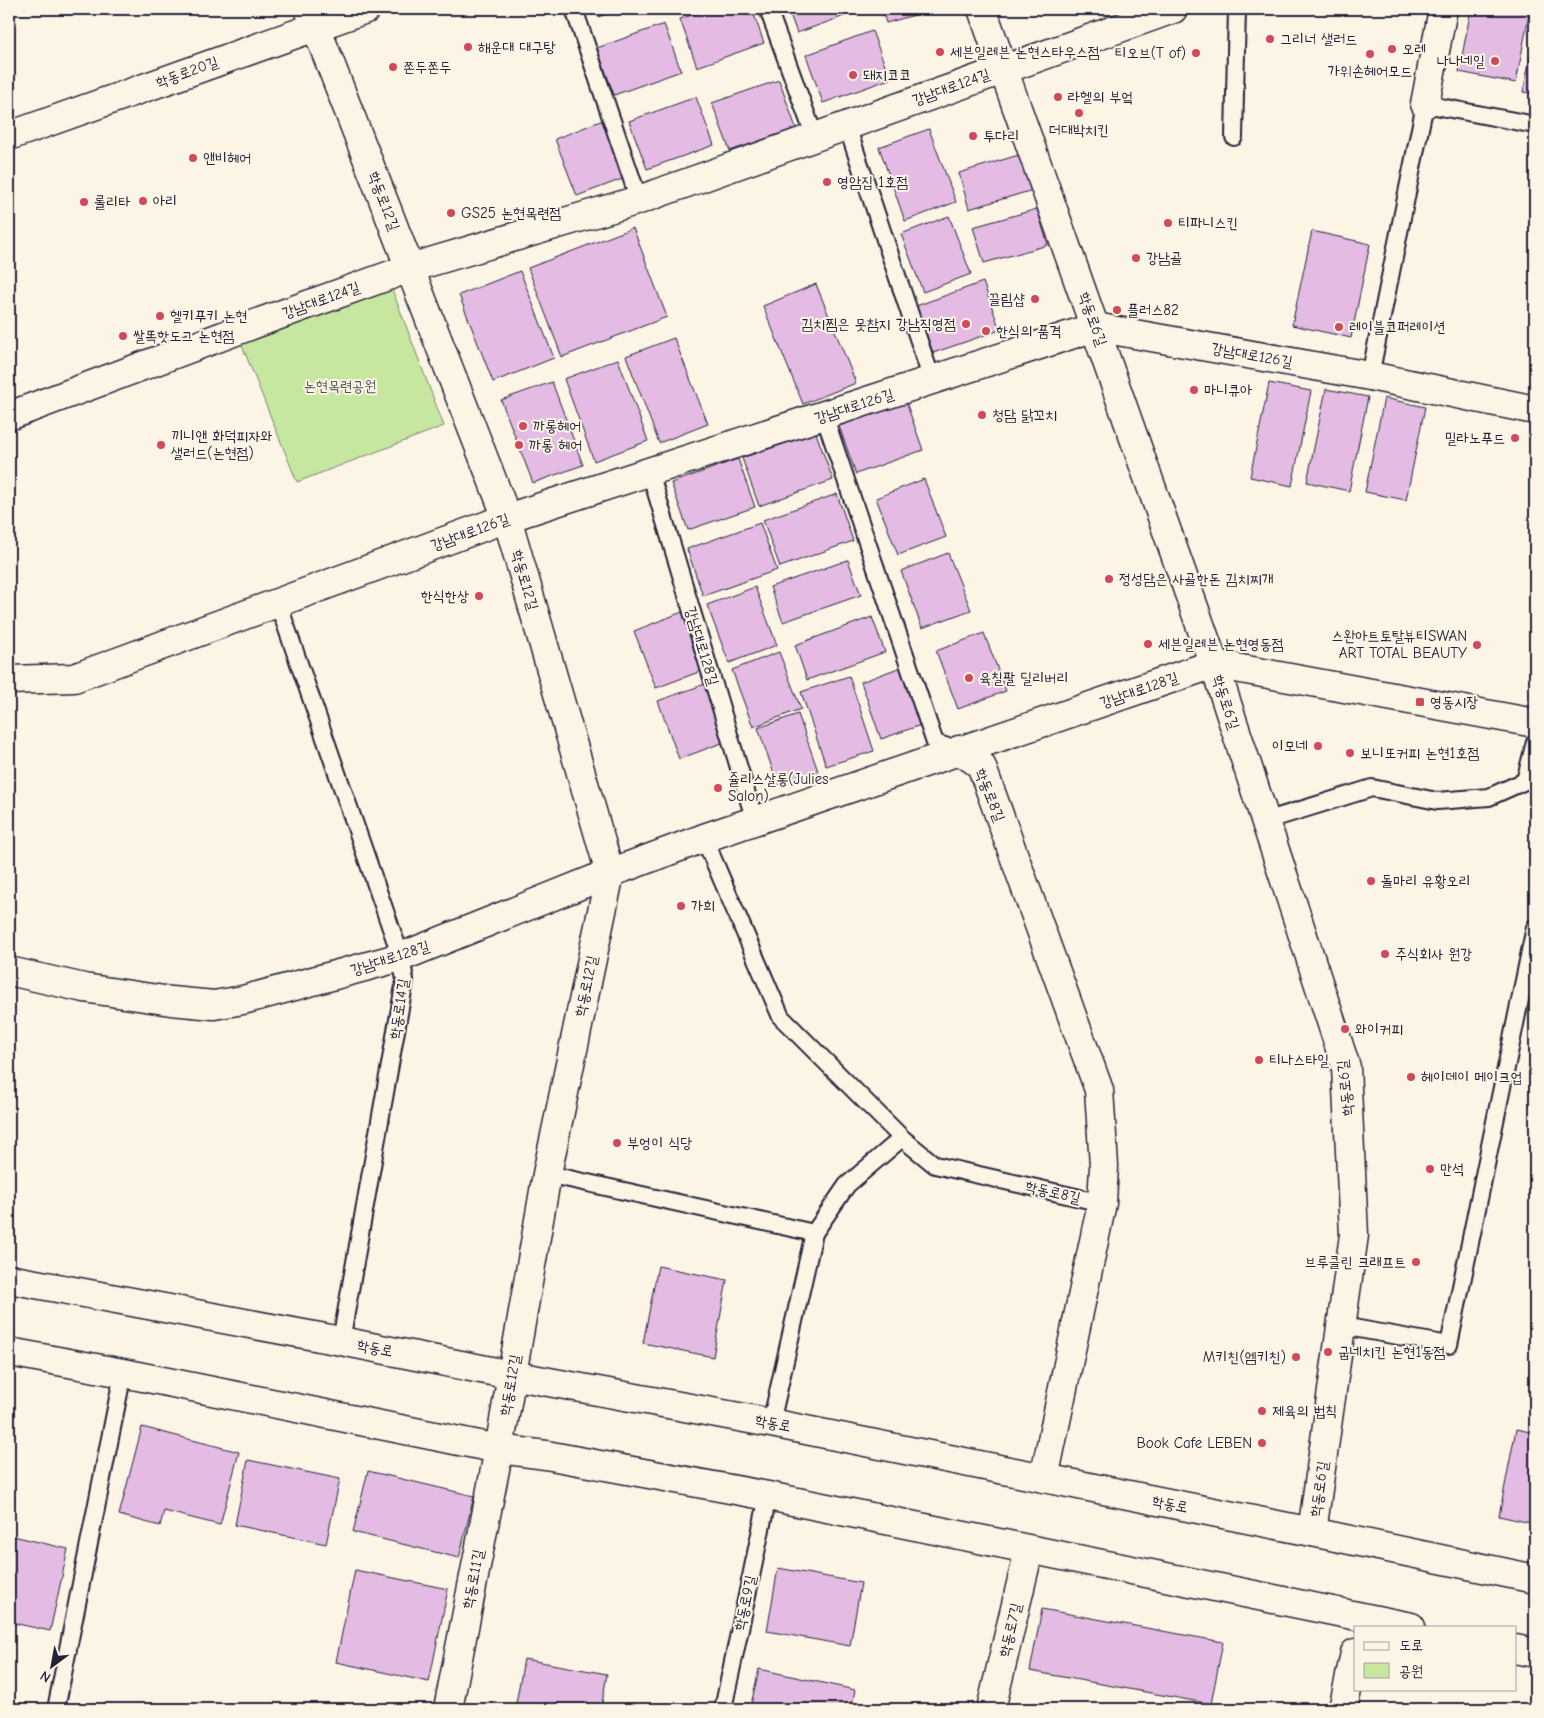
<svg xmlns="http://www.w3.org/2000/svg" width="1544" height="1718" font-family="'Comic Neue','Poor Story',sans-serif">
  <style>
    .green { fill: #c7e7a0; stroke: #74846e }
    .building { fill: #e3bbe3; stroke: #22223b }
    .lines { fill: none; stroke-linecap: round; stroke-linejoin: round }
    .service-casing { stroke: #22223b; stroke-width: 20 }
    .minor-casing { stroke: #22223b; stroke-width: 31 }
    .secondary-casing { stroke: #22223b; stroke-width: 31 }
    .service { stroke: #fcf5e5; stroke-width: 16 }
    .minor { stroke: #fcf5e5; stroke-width: 28 }
    .secondary { stroke: #fcf5e5; stroke-width: 28 }
    .poi-dot { fill: #d1495b; stroke: #fcf5e5; stroke-width: 2 }
    .labels { text-anchor: middle; dominant-baseline: central; stroke-width: 4; stroke-linejoin: round; paint-order: stroke }
    .poi-label { font-size: 15px; fill: #22223b; stroke: #fcf5e5; text-anchor: start }
    .street-label { font-size: 15px; fill: #22223b; stroke: #fcf5e5 }
    .park-label { font-size: 15px; fill: #4b5354; stroke: #fcf5e5 }
  </style>
  <rect width="100%" height="100%" fill="#fcf5e5"/>
  <filter id="ink" filterUnits="userSpaceOnUse"><feTurbulence type="fractalNoise" baseFrequency=".02" numOctaves="2"/><feDisplacementMap in="SourceGraphic" scale="10" xChannelSelector="R" yChannelSelector="G"/><feConvolveMatrix kernelMatrix="1 2 1 2 8 2 1 2 1" color-interpolation-filters="sRGB"/></filter>
  <g filter="url(#ink)">
    <path class="green" d="M392,289L444,426L297,482L241,343Z"/>
    <g class="building">
      <path d="M596,9H620L598,17Z"/>
      <path d="M709,9H752L764,43L697,67L680,19Z"/>
      <path d="M788,9H864L797,33Z"/>
      <path d="M882,9H936L886,23Z"/>
      <path d="M1471,9H1530L1516,83L1459,72Z"/>
      <path d="M664,24L681,71L614,95L597,48Z"/>
      <path d="M872,31L890,79L823,103L806,55Z"/>
      <path d="M1534,39H1535V94L1523,92Z"/>
      <path d="M779,80L796,128L730,151L712,103Z"/>
      <path d="M696,97L714,145L647,169L629,121Z"/>
      <path d="M603,120L625,178L577,196L555,139Z"/>
      <path d="M929,129L956,202L905,221L879,147Z"/>
      <path d="M1022,154L1033,190L969,209L959,173Z"/>
      <path d="M1037,209L1048,245L984,263L973,227Z"/>
      <path d="M949,216L971,274L923,292L901,234Z"/>
      <path d="M633,228L667,317L562,357L528,268Z"/>
      <path d="M1312,231L1370,244L1351,338L1292,325Z"/>
      <path d="M520,271L554,358L493,382L459,295Z"/>
      <path d="M983,282L1000,330L933,353L916,306Z"/>
      <path d="M816,284L856,383L803,404L763,306Z"/>
      <path d="M674,338L708,424L659,443L626,356Z"/>
      <path d="M618,359L648,441L594,461L564,379Z"/>
      <path d="M552,382L583,465L533,483L501,400Z"/>
      <path d="M1269,383L1311,391L1292,486L1250,477Z"/>
      <path d="M1326,389L1368,397L1349,491L1307,482Z"/>
      <path d="M1384,398L1425,407L1406,500L1365,492Z"/>
      <path d="M906,402L923,450L856,474L839,426Z"/>
      <path d="M816,433L833,480L759,506L742,458Z"/>
      <path d="M738,459L755,507L688,530L671,483Z"/>
      <path d="M924,479L946,537L898,555L876,498Z"/>
      <path d="M837,494L853,541L780,567L763,520Z"/>
      <path d="M760,523L777,570L703,596L687,549Z"/>
      <path d="M948,553L971,610L922,628L901,571Z"/>
      <path d="M848,560L861,595L783,622L770,587Z"/>
      <path d="M755,587L777,645L729,663L707,605Z"/>
      <path d="M682,612L704,670L656,688L634,631Z"/>
      <path d="M872,617L885,652L807,680L795,645Z"/>
      <path d="M984,633L1006,691L958,709L936,651Z"/>
      <path d="M779,652L801,709L753,727L732,670Z"/>
      <path d="M901,667L921,725L881,739L861,682Z"/>
      <path d="M849,676L874,751L826,766L801,692Z"/>
      <path d="M705,684L727,741L679,759L658,701Z"/>
      <path d="M798,714L818,771L778,785L758,728Z"/>
      <path d="M658,1266L727,1280L713,1357L643,1343Z"/>
      <path d="M142,1427L239,1452L220,1525L164,1511L160,1526L119,1515Z"/>
      <path d="M1516,1429L1535,1433V1524L1499,1516Z"/>
      <path d="M248,1460L340,1479L326,1544L235,1525Z"/>
      <path d="M368,1471L474,1496L459,1558L353,1532Z"/>
      <path d="M9,1535L68,1549L50,1631L9,1622Z"/>
      <path d="M778,1568L861,1583L850,1646L767,1631Z"/>
      <path d="M355,1570L448,1589L429,1682L336,1662Z"/>
      <path d="M1042,1609L1223,1642L1211,1704L1030,1671Z"/>
      <path d="M524,1659L607,1674L601,1709H515Z"/>
      <path d="M759,1669L855,1690L851,1709H750Z"/>
      <path d="M341,1704L363,1709H339Z"/>
    </g>
    <g class="lines">
      <g class="service-casing">
        <g id="service">
          <path d="M574,9L639,200"/>
          <path d="M768,9L815,138"/>
          <path d="M847,126L932,380"/>
          <path d="M1234,137L1237,9"/>
          <path d="M1370,376L1425,104L1535,125"/>
          <path d="M824,415L935,743L958,750"/>
          <path d="M650,472L755,821"/>
          <path d="M278,603L401,957L405,980L341,1341"/>
          <path d="M1265,821L1372,788L1437,801L1489,797L1525,781L1535,742"/>
          <path d="M704,838L781,1017L902,1138L935,1165L1102,1203"/>
          <path d="M547,1174L814,1233L847,1185L902,1138"/>
          <path d="M1342,1326L1449,1345L1535,927"/>
          <path d="M771,1423L814,1233"/>
          <path d="M56,1709L123,1373"/>
          <path d="M723,1709L768,1496"/>
        </g>
      </g>
      <g class="minor-casing">
        <g id="minor">
          <path d="M309,9L507,518L610,873L547,1174L499,1449L448,1709"/>
          <path d="M982,9L1214,664L1346,1067L1354,1235L1312,1532"/>
          <path d="M1425,104L1443,9"/>
          <path d="M9,136L366,9"/>
          <path d="M9,416L260,322L410,268L639,200L1173,9"/>
          <path d="M9,680L74,678L507,518L1095,327L1370,376L1535,410"/>
          <path d="M959,750L981,765L1099,1090L1104,1166L1102,1203L1044,1478"/>
          <path d="M9,971L84,988L171,1001L214,1005L243,1000L401,957L610,873L704,838L1214,664L1535,723"/>
          <path d="M991,1709L1029,1550"/>
          <path d="M1343,1709L1355,1653"/>
        </g>
      </g>
      <g class="secondary-casing">
        <g id="secondary">
          <path d="M9,1279L341,1341L511,1375L771,1423L1312,1532L1535,1579"/>
          <path d="M9,1352L123,1373L499,1449L546,1455L768,1496L1411,1627"/>
          <path d="M1515,1649L1535,1653"/>
        </g>
      </g>
      <use href="#service" class="service"/>
      <use href="#minor" class="minor"/>
      <use href="#secondary" class="secondary"/>
    </g>
  </g>
  <g class="poi-dot">
    <circle cx="1270" cy="39" r="5"/>
    <circle cx="468" cy="47" r="5"/>
    <circle cx="1392" cy="49" r="5"/>
    <circle cx="940" cy="52" r="5"/>
    <circle cx="1196" cy="53" r="5"/>
    <circle cx="1370" cy="54" r="5"/>
    <circle cx="1495" cy="61" r="5"/>
    <circle cx="393" cy="67" r="5"/>
    <circle cx="853" cy="75" r="5"/>
    <circle cx="1058" cy="97" r="5"/>
    <circle cx="1079" cy="113" r="5"/>
    <circle cx="973" cy="136" r="5"/>
    <circle cx="193" cy="158" r="5"/>
    <circle cx="827" cy="182" r="5"/>
    <circle cx="143" cy="201" r="5"/>
    <circle cx="84" cy="202" r="5"/>
    <circle cx="451" cy="213" r="5"/>
    <circle cx="1168" cy="223" r="5"/>
    <circle cx="1136" cy="258" r="5"/>
    <circle cx="1035" cy="299" r="5"/>
    <circle cx="1117" cy="310" r="5"/>
    <circle cx="160" cy="316" r="5"/>
    <circle cx="966" cy="324" r="5"/>
    <circle cx="1339" cy="327" r="5"/>
    <circle cx="986" cy="331" r="5"/>
    <circle cx="123" cy="336" r="5"/>
    <circle cx="1194" cy="390" r="5"/>
    <circle cx="982" cy="415" r="5"/>
    <circle cx="523" cy="426" r="5"/>
    <circle cx="1515" cy="438" r="5"/>
    <circle cx="161" cy="445" r="5"/>
    <circle cx="519" cy="445" r="5"/>
    <circle cx="1109" cy="579" r="5"/>
    <circle cx="479" cy="596" r="5"/>
    <circle cx="1148" cy="644" r="5"/>
    <circle cx="1477" cy="645" r="5"/>
    <circle cx="969" cy="678" r="5"/>
    <rect x="1415" y="697" width="10" height="10" rx="2.5"/>
    <circle cx="1318" cy="746" r="5"/>
    <circle cx="1350" cy="753" r="5"/>
    <circle cx="718" cy="788" r="5"/>
    <circle cx="1371" cy="881" r="5"/>
    <circle cx="681" cy="906" r="5"/>
    <circle cx="1385" cy="954" r="5"/>
    <circle cx="1345" cy="1029" r="5"/>
    <circle cx="1259" cy="1060" r="5"/>
    <circle cx="1411" cy="1077" r="5"/>
    <circle cx="617" cy="1143" r="5"/>
    <circle cx="1430" cy="1169" r="5"/>
    <circle cx="1416" cy="1262" r="5"/>
    <circle cx="1328" cy="1352" r="5"/>
    <circle cx="1296" cy="1357" r="5"/>
    <circle cx="1262" cy="1411" r="5"/>
    <circle cx="1262" cy="1443" r="5"/>
  </g>
  <g class="labels">
    <g class="poi-label">
      <text x="1280" y="39">그리너 샐러드</text>
      <text x="478" y="47">해운대 대구탕</text>
      <text x="1402" y="49">오레</text>
      <text x="950" y="52">세븐일레븐 논현스타우스점</text>
      <text x="1186" y="53" text-anchor="end">티오브(T of)</text>
      <text x="1485" y="61" text-anchor="end">나나네일</text>
      <text x="403" y="67">쫀두쫀두</text>
      <text x="1370" y="71" text-anchor="middle">가위손헤어모드</text>
      <text x="863" y="75">돼지코코</text>
      <text x="1068" y="97">라헬의 부엌</text>
      <text x="1079" y="130" text-anchor="middle">더대박치킨</text>
      <text x="983" y="136">투다리</text>
      <text x="203" y="158">앤비헤어</text>
      <text x="837" y="182">영암집 1호점</text>
      <text x="153" y="201">아리</text>
      <text x="94" y="202">롤리타</text>
      <text x="461" y="213">GS25 논현목련점</text>
      <text x="1178" y="223">티파니스킨</text>
      <text x="1146" y="258">강남골</text>
      <text x="1025" y="299" text-anchor="end">끌림샵</text>
      <text x="1127" y="310">플러스82</text>
      <text x="170" y="316">헬키푸키 논현</text>
      <text x="956" y="324" text-anchor="end">김치찜은 못참지 강남직영점</text>
      <text x="1349" y="327">레이블코퍼레이션</text>
      <text x="996" y="331">한식의 품격</text>
      <text x="133" y="336">쌀똑핫도그 논현점</text>
      <text x="1204" y="390">마니큐아</text>
      <text x="992" y="415">청담 닭꼬치</text>
      <text x="533" y="426">까롱헤어</text>
      <text x="171" y="436">끼니앤 화덕피자와<tspan x="171" dy="17">샐러드(논현점)</tspan></text>
      <text x="1505" y="438" text-anchor="end">밀라노푸드</text>
      <text x="529" y="445">까롱 헤어</text>
      <text x="1119" y="579">정성담은 사골한돈 김치찌개</text>
      <text x="469" y="596" text-anchor="end">한식한상</text>
      <text x="1467" y="636" text-anchor="end">스완아트토탈뷰티SWAN<tspan x="1467" dy="17">ART TOTAL BEAUTY</tspan></text>
      <text x="1158" y="644">세븐일레븐 논현영동점</text>
      <text x="979" y="678">육칠팔 딜리버리</text>
      <text x="1430" y="702">영동시장</text>
      <text x="1308" y="746" text-anchor="end">이모네</text>
      <text x="1360" y="753">보니또커피 논현1호점</text>
      <text x="728" y="779">쥴리스살롱(Julies<tspan x="728" dy="17">Salon)</tspan></text>
      <text x="1381" y="881">돌마리 유황오리</text>
      <text x="691" y="906">가희</text>
      <text x="1395" y="954">주식회사 원강</text>
      <text x="1355" y="1029">와이커피</text>
      <text x="1269" y="1060">티나스타일</text>
      <text x="1421" y="1077">헤이데이 메이크업</text>
      <text x="627" y="1143">부엉이 식당</text>
      <text x="1440" y="1169">만석</text>
      <text x="1406" y="1262" text-anchor="end">브루클린 크래프트</text>
      <text x="1338" y="1352">굽네치킨 논현1동점</text>
      <text x="1286" y="1357" text-anchor="end">M키친(엠키친)</text>
      <text x="1272" y="1411">제육의 법칙</text>
      <text x="1252" y="1443" text-anchor="end">Book Cafe LEBEN</text>
    </g>
    <g class="street-label">
      <text transform="translate(187 72) rotate(-20)">학동로20길</text>
      <text transform="translate(951 87) rotate(-20)">강남대로124길</text>
      <text transform="translate(384 201) rotate(69)">학동로12길</text>
      <text transform="translate(321 300) rotate(-20)">강남대로124길</text>
      <text transform="translate(1093 319) rotate(70)">학동로6길</text>
      <text transform="translate(1252 355) rotate(10)">강남대로126길</text>
      <text transform="translate(854 406) rotate(-18)">강남대로126길</text>
      <text transform="translate(470 532) rotate(-20)">강남대로126길</text>
      <text transform="translate(525 580) rotate(74)">학동로12길</text>
      <text transform="translate(702 646) rotate(73)">강남대로128길</text>
      <text transform="translate(1139 690) rotate(-19)">강남대로128길</text>
      <text transform="translate(1226 702) rotate(72)">학동로6길</text>
      <text transform="translate(990 795) rotate(68)">학동로8길</text>
      <text transform="translate(390 958) rotate(-18)">강남대로128길</text>
      <text transform="translate(586 986) rotate(-78)">학동로12길</text>
      <text transform="translate(399 1009) rotate(-82)">학동로14길</text>
      <text transform="translate(1345 1088) rotate(-96)">학동로6길</text>
      <text transform="translate(1053 1192) rotate(13)">학동로8길</text>
      <text transform="translate(375 1348) rotate(11)">학동로</text>
      <text transform="translate(510 1385) rotate(-80)">학동로12길</text>
      <text transform="translate(773 1423) rotate(11)">학동로</text>
      <text transform="translate(1319 1489) rotate(-82)">학동로6길</text>
      <text transform="translate(1170 1504) rotate(11)">학동로</text>
      <text transform="translate(473 1579) rotate(-79)">학동로11길</text>
      <text transform="translate(745 1603) rotate(-78)">학동로9길</text>
      <text transform="translate(1010 1630) rotate(-77)">학동로7길</text>
    </g>
    <g class="park-label">
      <text x="340" y="386">논현목련공원</text>
    </g>
  </g>
  <rect width="1544" height="1718" fill="none" stroke="#fcf5e5" stroke-width="30"/>
  <rect x="15" y="15" width="1514" height="1688" fill="none" stroke="#22223b" stroke-width="2" filter="url(#ink)"/>
  <rect x="1354" y="1626" width="162" height="65" fill="#fcf5e5" stroke="#a5a1a1"/>
  <rect x="1364" y="1642" width="25" height="8" fill="#fcf5e5" stroke="#a5a1a1"/>
  <text x="1399" y="1650" font-size="15" fill="#22223b">도로</text>
  <rect x="1364" y="1663" width="25" height="15" fill="#c7e7a0" stroke="#a5a1a1"/>
  <text x="1399" y="1676" font-size="15" fill="#22223b">공원</text>
  <g transform="translate(52 1666) rotate(212)" stroke="#fcf5e5" stroke-width="4" paint-order="stroke">
  <path d="M0-4L9 19L0 12L-9 19Z" fill="#22223b"/>
  <text y="-8" font-size="14" font-weight="bold" text-anchor="middle" fill="#22223b">N</text>
  </g>
</svg>
